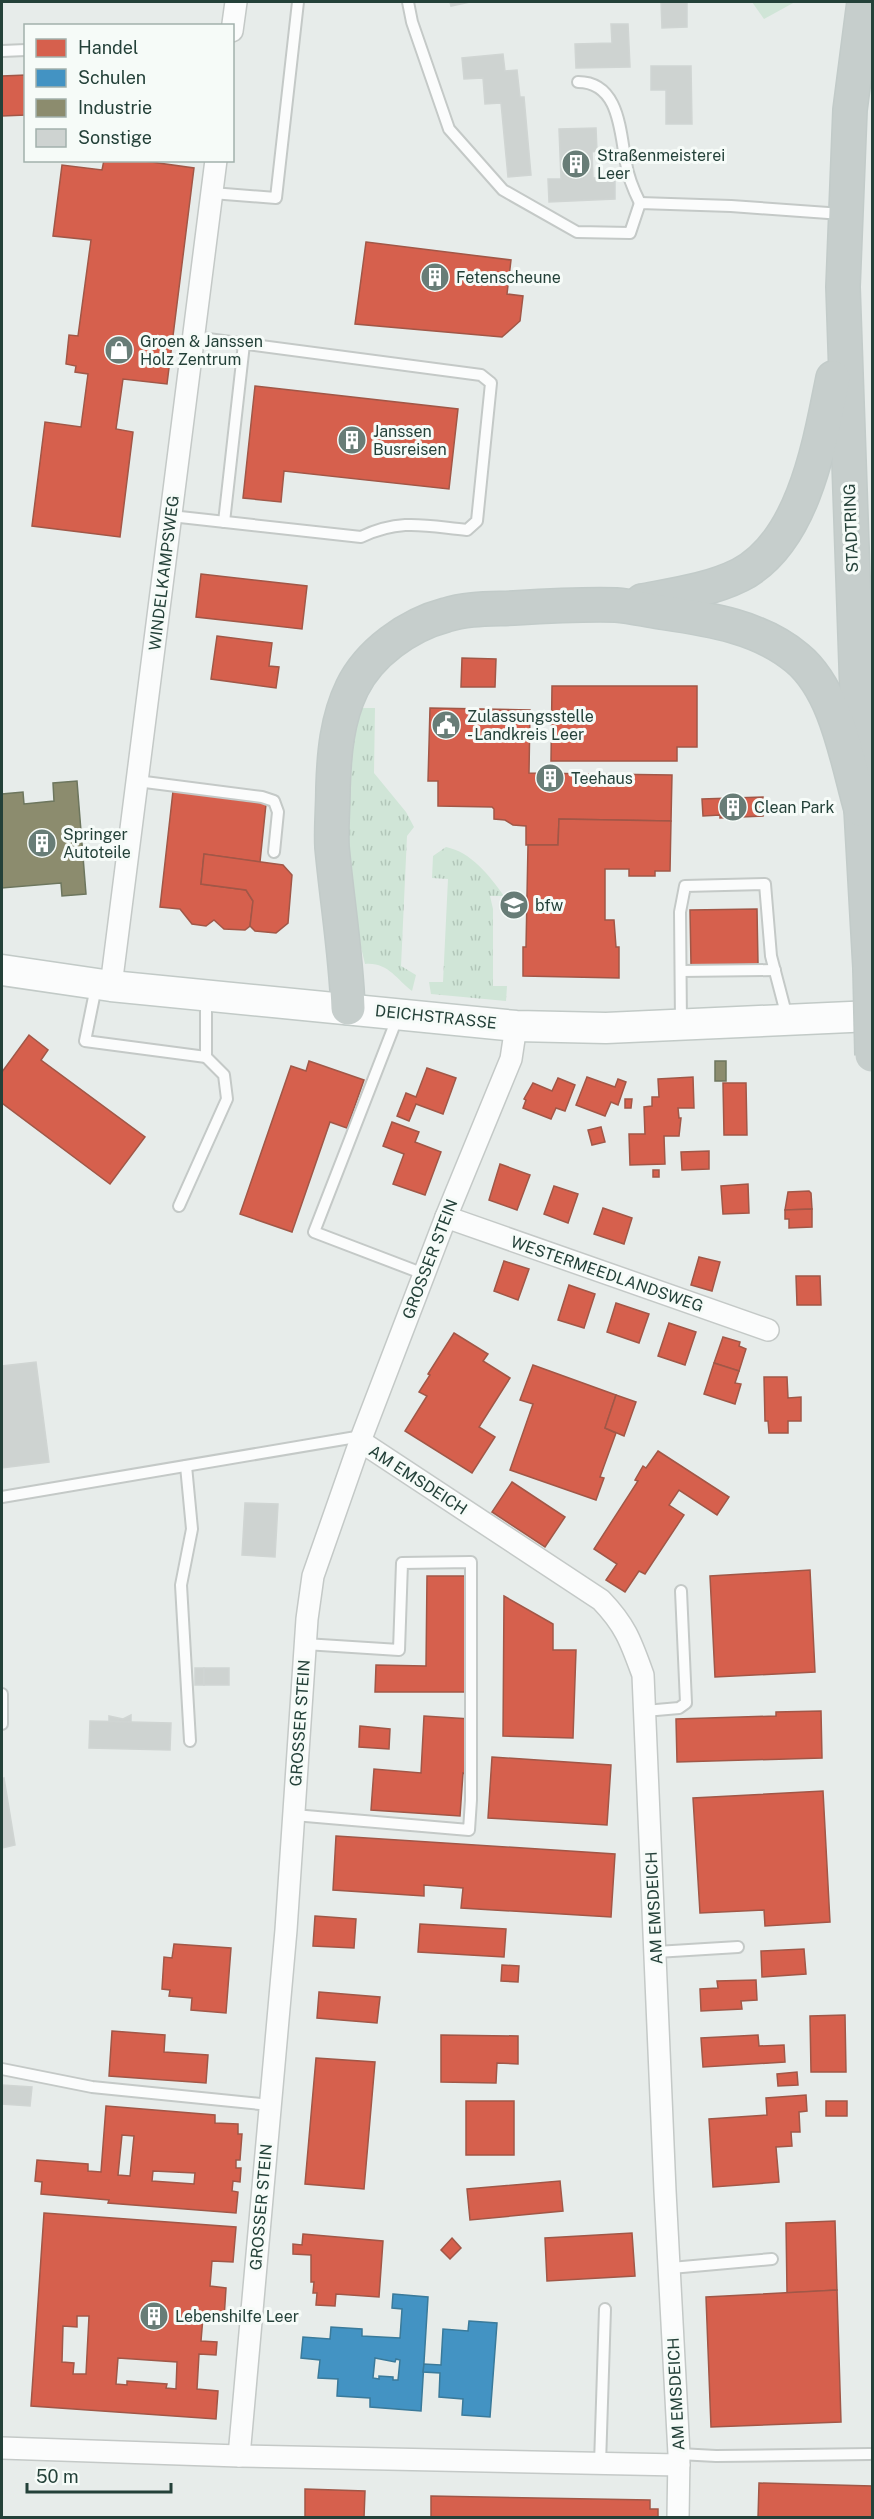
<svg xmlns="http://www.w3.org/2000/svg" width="874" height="2519" font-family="'Public Sans',sans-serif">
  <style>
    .grass { fill: url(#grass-tufts) }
    .green { fill: #d0e5d7 }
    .shops { fill: #d6604d; stroke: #a15747; stroke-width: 1.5; fill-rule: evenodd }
    .schools { fill: #4393c3; stroke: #3a7a9a; stroke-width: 1.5; fill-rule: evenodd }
    .industry { fill: #8c8c6e; stroke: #6d765e; stroke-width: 1.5 }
    .building { fill: #ced3d1; stroke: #d0d5d3; stroke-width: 1.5 }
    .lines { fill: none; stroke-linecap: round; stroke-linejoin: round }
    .service-casing { stroke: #c4c9c7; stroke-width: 14 }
    .minor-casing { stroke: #c4c9c7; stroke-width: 24 }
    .secondary-casing { stroke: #c2cac7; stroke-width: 33 }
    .trunk-casing { stroke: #c2cbc9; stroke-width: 36 }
    .service { stroke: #fbfcfc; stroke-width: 10 }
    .minor { stroke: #fbfcfc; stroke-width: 21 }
    .secondary { stroke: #fbfcfc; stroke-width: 30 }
    .trunk { stroke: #c6cecc; stroke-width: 33 }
    .trunk-bridge-casing { stroke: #c2cbc9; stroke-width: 36; stroke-linecap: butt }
    .trunk-bridge { stroke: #c6cecc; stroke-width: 33 }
    .labels { text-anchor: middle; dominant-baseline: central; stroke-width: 6; stroke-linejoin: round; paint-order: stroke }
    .poi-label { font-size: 16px; fill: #244139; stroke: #f6fbf8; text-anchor: start }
    .street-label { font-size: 16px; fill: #244139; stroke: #f6fbf8 }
  </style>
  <defs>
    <pattern id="grass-tufts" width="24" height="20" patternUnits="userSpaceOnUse" patternTransform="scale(1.5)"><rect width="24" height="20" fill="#d0e5d7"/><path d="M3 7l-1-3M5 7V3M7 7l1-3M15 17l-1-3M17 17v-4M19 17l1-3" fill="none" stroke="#b2c6b9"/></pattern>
  </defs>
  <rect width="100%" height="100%" fill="#e7ecea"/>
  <g class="grass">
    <path d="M356,708H375L374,773L406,812L414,827L407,836L401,966L416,975L412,991C396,979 388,962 365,964L352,910L342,826Z"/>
    <path d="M446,847C471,852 489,875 504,896H490L493,909V986H507L506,1001L431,994L429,982H443L448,879L432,878L433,856Z"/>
  </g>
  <path class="green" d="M752,2H795L764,19Z"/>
  <g class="shops">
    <path d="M26,75V115L2,116V76Z"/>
    <path d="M104,160H137L194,168L167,384L123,379L116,429L133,432L120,537L32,526L45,422L81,427L88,374L75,372L76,366L66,364L69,335L78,336L91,240L53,236L62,165L102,170Z"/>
    <path d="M366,242L511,260L507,294L523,296L520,321L502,337L355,324Z"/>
    <path d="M255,386L458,409L449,489L284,471L281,502L243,498Z"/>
    <path d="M201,574L307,586L302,629L196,617Z"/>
    <path d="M217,636L272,643L269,666L279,667L276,688L211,679Z"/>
    <path d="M462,658L496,659L495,687H461Z"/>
    <path d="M552,686H697V747H677V761H551Z"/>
    <path d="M430,708L530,710L529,773L672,775L671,821L559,819L558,845H526V826L513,825L505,820L494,819V809L492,807L438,806V781H428Z"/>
    <path d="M173,791L266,804L260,862L204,854L201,884L246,890L253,901L250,926L245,930L224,929L214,920L206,926L192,924L180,909L160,907Z"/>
    <path d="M763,797V816L720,818V815L703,816L702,799Z"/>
    <path d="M559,819L671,821L670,871H655V876H629V869H605V920H614L616,947H619V978L523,976V947H526L528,845H558Z"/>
    <path d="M204,854L283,865L292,875L288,923L276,933L255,931L250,926L253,901L246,890L201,884Z"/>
    <path d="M757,909L758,964L691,965L690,910Z"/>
    <path d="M29,1035L48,1050L41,1060L145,1137L110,1184L2,1103V1072Z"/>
    <path d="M309,1061L364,1080L347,1128L330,1122L292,1232L240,1214L291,1066L306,1071Z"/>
    <path d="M427,1068L456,1078L443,1114L416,1104L409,1121L397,1116L406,1093L416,1097Z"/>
    <path d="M587,1077L615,1087L618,1079L626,1082L618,1105L611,1102L605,1116L576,1105Z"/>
    <path d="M693,1077L694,1108H678L679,1118H681L679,1136H664L665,1164L630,1165L629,1134H645L644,1107L652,1106V1097H659L658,1079Z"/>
    <path d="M558,1078L575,1085L565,1111L556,1108L551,1119L523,1108L526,1100L524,1099L533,1083L552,1091Z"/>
    <path d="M723,1083H746L747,1135H724Z"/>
    <path d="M625,1099H632L631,1108H625Z"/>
    <path d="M392,1122L419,1132L415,1142L441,1152L425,1195L393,1184L404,1154L383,1146Z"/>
    <path d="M601,1127L605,1142L592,1145L588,1130Z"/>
    <path d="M709,1151V1169L682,1170L681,1152Z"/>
    <path d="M500,1164L530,1175L517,1210L489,1200Z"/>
    <rect x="653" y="1170" width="6" height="7"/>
    <path d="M748,1184L749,1213L723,1214L721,1186Z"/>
    <path d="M554,1186L578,1194L568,1223L544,1214Z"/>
    <path d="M809,1191L811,1193L812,1209L785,1210L788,1192Z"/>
    <path d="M603,1208L632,1218L624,1244L594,1234Z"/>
    <path d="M812,1209V1227L789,1228V1219H785V1210Z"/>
    <path d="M699,1257L720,1262L712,1291L691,1285Z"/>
    <path d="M504,1261L529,1269L518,1300L494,1291Z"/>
    <path d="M796,1276H820L821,1305H797Z"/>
    <path d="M569,1285L595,1294L584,1328L558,1320Z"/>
    <path d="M616,1303L649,1314L639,1343L607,1332Z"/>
    <path d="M669,1323L696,1332L685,1365L658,1356Z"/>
    <path d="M454,1333L488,1354L483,1361L510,1378L479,1427L495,1437L472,1473L405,1431L427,1396L419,1392L430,1375L428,1374Z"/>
    <path d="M723,1337L740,1342L739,1346L746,1349L739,1371L714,1363Z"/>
    <path d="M714,1363L739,1371L735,1383L741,1384L735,1404L704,1394Z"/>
    <path d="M533,1365L616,1395L605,1428L616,1433L600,1477L604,1478L596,1500L510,1470L533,1404L520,1400Z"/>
    <path d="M764,1377H787L788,1398L801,1397V1421H788V1433H769L768,1421H765Z"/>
    <path d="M616,1395L636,1402L624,1436L605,1428Z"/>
    <path d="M658,1451L729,1497L717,1515L679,1490L669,1505L684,1515L645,1574L639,1571L625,1592L606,1580L617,1564L594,1549L638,1481L635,1480L643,1466L646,1468Z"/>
    <path d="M512,1482L565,1517L545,1547L492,1512Z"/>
    <path d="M810,1570L815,1672L715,1677L710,1576Z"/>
    <path d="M427,1576H466V1692H375L376,1665L426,1666Z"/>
    <path d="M504,1596L553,1624V1650H576L573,1738L503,1736Z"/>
    <path d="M821,1711L822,1758L677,1762L676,1719L776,1716V1712Z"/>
    <path d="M424,1716L470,1719L466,1774L463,1773L460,1816L371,1810L374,1769L421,1773Z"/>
    <path d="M360,1726L390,1729L389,1749L359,1747Z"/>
    <path d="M492,1757L611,1765L607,1825L488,1818Z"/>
    <path d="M823,1791L830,1922L765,1926L764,1910L700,1913L693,1798Z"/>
    <path d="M336,1836L615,1854L611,1917L461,1908L463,1888L424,1885V1896L333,1890Z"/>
    <path d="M315,1916L356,1919L354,1948L313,1946Z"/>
    <path d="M420,1924L506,1929L504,1957L418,1952Z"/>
    <path d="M174,1944L231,1948L226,2013L191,2010L192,1998L169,1996L170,1990L162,1989L164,1957L172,1958Z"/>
    <path d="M804,1949L806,1974L762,1977L761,1951Z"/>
    <path d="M502,1965L519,1966L518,1982L501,1981Z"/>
    <path d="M756,1980L757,2000L741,2001L742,2009L701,2011L700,1989L718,1988L717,1981Z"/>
    <path d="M319,1992L380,1997L377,2023L317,2018Z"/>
    <path d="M845,2015L846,2072H811L810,2016Z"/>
    <path d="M112,2031L165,2035L164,2052L208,2055L206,2083L109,2076Z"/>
    <path d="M441,2035L518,2036V2064L497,2063L496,2083L441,2082Z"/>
    <path d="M758,2035L759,2046L784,2045L785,2062L703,2067L701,2038Z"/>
    <path d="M316,2058L375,2062L364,2189L305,2184Z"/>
    <path d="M797,2072L798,2085L778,2086L777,2074Z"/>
    <path d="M806,2095L807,2111L799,2112L800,2132H791L792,2146L776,2147L779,2182L713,2187L709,2119L767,2115L766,2098Z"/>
    <rect x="466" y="2101" width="48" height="54"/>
    <rect x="826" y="2101" width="21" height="15"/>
    <path d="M106,2106L215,2115V2123L238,2124V2134H242L240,2160H236V2168H241L240,2182L233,2181L232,2191L238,2192L236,2213L108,2203L109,2200L41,2194L42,2182L35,2181L37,2160L88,2164V2171L101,2172ZM122,2135L134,2136L130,2176L118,2175ZM153,2171L195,2173L194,2184L152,2181Z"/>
    <path d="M560,2181L563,2211L470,2220L467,2189Z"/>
    <path d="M44,2213L236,2227L233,2262L212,2261L210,2286L226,2288L224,2319L203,2317L201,2341L217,2342L216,2355L199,2354L197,2389L218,2391L216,2419L31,2406ZM77,2316H89L86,2374H73L74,2363L62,2362L63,2326L77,2327ZM118,2358L177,2362L176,2389L166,2388L167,2384L127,2381V2385L116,2384Z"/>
    <path d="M835,2221L837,2290L787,2293L786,2223Z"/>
    <path d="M632,2233L635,2276L547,2281L545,2238Z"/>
    <path d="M303,2234L383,2241L379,2297L336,2294L335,2306L316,2305L317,2293H313L314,2282H311V2255L293,2254V2244L302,2245Z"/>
    <path d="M452,2238L461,2248L450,2259L441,2250Z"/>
    <path d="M837,2290L841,2422L711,2427L706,2297Z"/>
    <path d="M759,2483L872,2486V2518H758Z"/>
    <path d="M305,2489L365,2491L364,2518H305Z"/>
    <path d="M431,2496L650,2500V2509H658V2518H431Z"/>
  </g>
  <g class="schools">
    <path d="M393,2294L428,2297L421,2411L370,2407V2398L337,2396L338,2379L318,2378L320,2360L301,2358L303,2337L330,2339L331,2327L362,2329V2336L400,2338L402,2309L392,2308ZM375,2358L395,2362L396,2359L400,2360L398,2380H393V2377L379,2376V2379L373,2378Z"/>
    <path d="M469,2321L497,2323L490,2417L462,2415L463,2399L439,2397L440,2373L423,2372L424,2364L441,2365L443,2329L468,2331Z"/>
  </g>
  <g class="industry">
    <path d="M77,781L86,894L62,896L61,883L2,888V794L23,792L24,804L54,801L53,783Z"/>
    <rect x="715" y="1061" width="11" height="20"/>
  </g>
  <g class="building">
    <path d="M450,2H470L451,6Z"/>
    <path d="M661,2H687V27L662,28Z"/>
    <path d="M611,24H628L630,67L576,68L575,44L612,43Z"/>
    <path d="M503,54L505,71L517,70L520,97H524L531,175L508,177L501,103L485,104L483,78L464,79L462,58Z"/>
    <path d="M651,66H691L692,124H666V90H651Z"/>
    <path d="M596,128L597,151L592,152L593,178L615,177V199L549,202L548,179H561L559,129Z"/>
    <path d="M36,1362L49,1462L2,1468V1366Z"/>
    <path d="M245,1503L278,1504L275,1557L242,1555Z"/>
    <rect x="195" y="1668" width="9" height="17"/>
    <rect x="204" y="1668" width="25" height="17"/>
    <path d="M131,1715V1722L109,1721V1716L123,1719Z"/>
    <path d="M90,1721L171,1723L170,1750L89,1748Z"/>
    <path d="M4,1778L15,1845L2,1848V1779Z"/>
    <path d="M2,2085L32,2087L30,2106L2,2104Z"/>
  </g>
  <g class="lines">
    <g class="service-casing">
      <g id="service">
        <path d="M408,2L412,22L449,129L503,190L577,232L630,233L640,203L731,206L842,214"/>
        <path d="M2,51L26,50"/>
        <path d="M578,82C620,82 620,133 626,163C628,177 634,191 640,203"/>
        <path d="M212,193L276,198L298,2"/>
        <path d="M171,516L361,537C401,518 426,526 467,530L477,521L491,383L481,375L193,337"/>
        <path d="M224,522L244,344"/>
        <path d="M137,781L262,797L274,801L278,812L274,852"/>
        <path d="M681,971L775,970"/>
        <path d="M96,987L85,1041L206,1057V998"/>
        <path d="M398,1016L314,1232L424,1274"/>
        <path d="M681,1022L680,912L685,886L765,884L771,956L787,1017"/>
        <path d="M179,1206L227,1099L224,1075L206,1057"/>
        <path d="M186,1466L192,1529L181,1585L190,1741"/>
        <path d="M2,1497L362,1436"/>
        <path d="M2,1694V1724"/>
        <path d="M645,1711L679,1708L686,1703L681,1591"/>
        <path d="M294,1815L469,1830L471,1800V1562L402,1563L399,1650L305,1644"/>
        <path d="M656,1952L738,1947"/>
        <path d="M2,2069L92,2087L270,2105"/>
        <path d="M671,2268L772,2259"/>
        <path d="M679,2454L716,2456L870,2454"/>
        <path d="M600,2464L605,2309"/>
      </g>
    </g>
    <g class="minor-casing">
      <g id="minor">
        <path d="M232,31L236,2"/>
        <path d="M111,986L216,160"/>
        <path d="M516,1026L511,1059L446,1217L362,1436L313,1576L307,1619L286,1930L239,2456L679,2465"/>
        <path d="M446,1217L768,1330"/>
        <path d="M360,1441L601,1600C626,1626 631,1642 643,1675L665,2191L679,2454L678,2518"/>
        <path d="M2,2448L239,2456"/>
      </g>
    </g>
    <g class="secondary-casing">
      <path id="secondary" d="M2,970L111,986L516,1026L606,1028L872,1016"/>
    </g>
    <g class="trunk-casing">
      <g id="trunk">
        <path d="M864,2L850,110L843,287L861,809L870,968"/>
        <path d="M642,601C674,595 710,590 740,575C804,542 820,442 833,378"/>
        <path d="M348,1008C346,954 337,901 332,847C331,828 333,808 333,788C334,754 337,719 352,688C369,653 408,625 446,615C467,608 491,609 514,608C547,606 582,604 616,605C631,606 646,610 660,612C707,619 759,626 797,658C837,691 847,761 861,809"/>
      </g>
    </g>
    <use href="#service" class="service"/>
    <use href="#minor" class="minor"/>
    <use href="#secondary" class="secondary"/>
    <use href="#trunk" class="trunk"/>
    <g class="trunk-bridge-casing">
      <path id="trunk-bridge" d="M870,968L872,1055"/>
    </g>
    <use href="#trunk-bridge" class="trunk-bridge"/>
  </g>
  <defs>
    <g id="building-disc" transform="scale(1.5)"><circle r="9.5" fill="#687d77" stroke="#f6fbf8"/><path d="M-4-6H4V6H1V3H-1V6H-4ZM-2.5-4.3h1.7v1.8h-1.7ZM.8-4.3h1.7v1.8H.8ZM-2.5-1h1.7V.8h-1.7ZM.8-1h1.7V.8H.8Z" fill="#fff"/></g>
    <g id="shop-disc" transform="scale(1.5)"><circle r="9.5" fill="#687d77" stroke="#f6fbf8"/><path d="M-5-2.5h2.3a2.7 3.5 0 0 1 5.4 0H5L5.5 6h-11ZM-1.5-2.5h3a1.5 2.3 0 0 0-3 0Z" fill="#fff"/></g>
    <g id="civic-disc" transform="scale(1.5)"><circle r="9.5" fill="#687d77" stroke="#f6fbf8"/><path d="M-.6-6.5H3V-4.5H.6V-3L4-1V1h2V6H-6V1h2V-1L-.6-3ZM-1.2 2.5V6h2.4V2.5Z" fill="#fff"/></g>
    <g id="school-disc" transform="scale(1.5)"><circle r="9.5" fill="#687d77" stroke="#f6fbf8"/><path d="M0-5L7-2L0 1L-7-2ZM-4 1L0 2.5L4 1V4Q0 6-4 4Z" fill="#fff"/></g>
  </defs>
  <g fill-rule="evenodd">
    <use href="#building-disc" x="576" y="164"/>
    <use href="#building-disc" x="435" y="277"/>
    <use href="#shop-disc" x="119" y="350"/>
    <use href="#building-disc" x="352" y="440"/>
    <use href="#civic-disc" x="446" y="725"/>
    <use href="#building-disc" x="550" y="778"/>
    <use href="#building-disc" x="733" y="807"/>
    <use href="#building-disc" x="42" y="843"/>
    <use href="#school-disc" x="514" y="905"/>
    <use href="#building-disc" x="154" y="2316"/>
  </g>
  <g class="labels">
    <g class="poi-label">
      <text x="597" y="155">Straßenmeisterei<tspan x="597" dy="18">Leer</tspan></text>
      <text x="456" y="277">Fetenscheune</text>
      <text x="140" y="341">Groen &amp; Janssen<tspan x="140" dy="18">Holz Zentrum</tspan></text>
      <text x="373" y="431">Janssen<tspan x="373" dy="18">Busreisen</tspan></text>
      <text x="467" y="716">Zulassungsstelle<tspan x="467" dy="18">- Landkreis Leer</tspan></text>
      <text x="571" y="778">Teehaus</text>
      <text x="754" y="807">Clean Park</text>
      <text x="63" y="834">Springer<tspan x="63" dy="18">Autoteile</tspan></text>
      <text x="535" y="905">bfw</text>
      <text x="175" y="2316">Lebenshilfe Leer</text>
    </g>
    <g class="street-label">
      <text transform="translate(851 528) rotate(-92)">STADTRING</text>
      <text transform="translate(164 573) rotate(-83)">WINDELKAMPSWEG</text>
      <text transform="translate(436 1017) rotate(6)">DEICHSTRASSE</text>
      <text transform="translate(430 1259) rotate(-69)">GROSSER STEIN</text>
      <text transform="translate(607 1274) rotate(19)">WESTERMEEDLANDSWEG</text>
      <text transform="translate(418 1480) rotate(33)">AM EMSDEICH</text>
      <text transform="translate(300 1723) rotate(-86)">GROSSER STEIN</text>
      <text transform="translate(654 1908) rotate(-93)">AM EMSDEICH</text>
      <text transform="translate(261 2207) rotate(-85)">GROSSER STEIN</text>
      <text transform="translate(676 2394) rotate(-93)">AM EMSDEICH</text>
    </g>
  </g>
  <rect width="874" height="2519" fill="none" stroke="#244139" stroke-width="6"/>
  <rect x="24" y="24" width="210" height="138" fill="#f6fbf8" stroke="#a2b1ac" stroke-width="1.5"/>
  <rect x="36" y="39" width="30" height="18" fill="#d6604d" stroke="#a2b1ac" stroke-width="1.5"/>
  <text x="78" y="54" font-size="18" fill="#244139">Handel</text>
  <rect x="36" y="69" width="30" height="18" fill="#4393c3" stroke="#a2b1ac" stroke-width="1.5"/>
  <text x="78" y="84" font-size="18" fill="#244139">Schulen</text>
  <rect x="36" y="99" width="30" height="18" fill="#8c8c6e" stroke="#a2b1ac" stroke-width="1.5"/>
  <text x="78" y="114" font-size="18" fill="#244139">Industrie</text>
  <rect x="36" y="129" width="30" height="18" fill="#ced3d1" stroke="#a2b1ac" stroke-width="1.5"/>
  <text x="78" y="144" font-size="18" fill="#244139">Sonstige</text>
  <path d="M27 2483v9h144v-9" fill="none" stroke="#244139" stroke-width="3"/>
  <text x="36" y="2483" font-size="18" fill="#244139" stroke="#f6fbf8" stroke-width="4.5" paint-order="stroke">50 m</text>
</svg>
